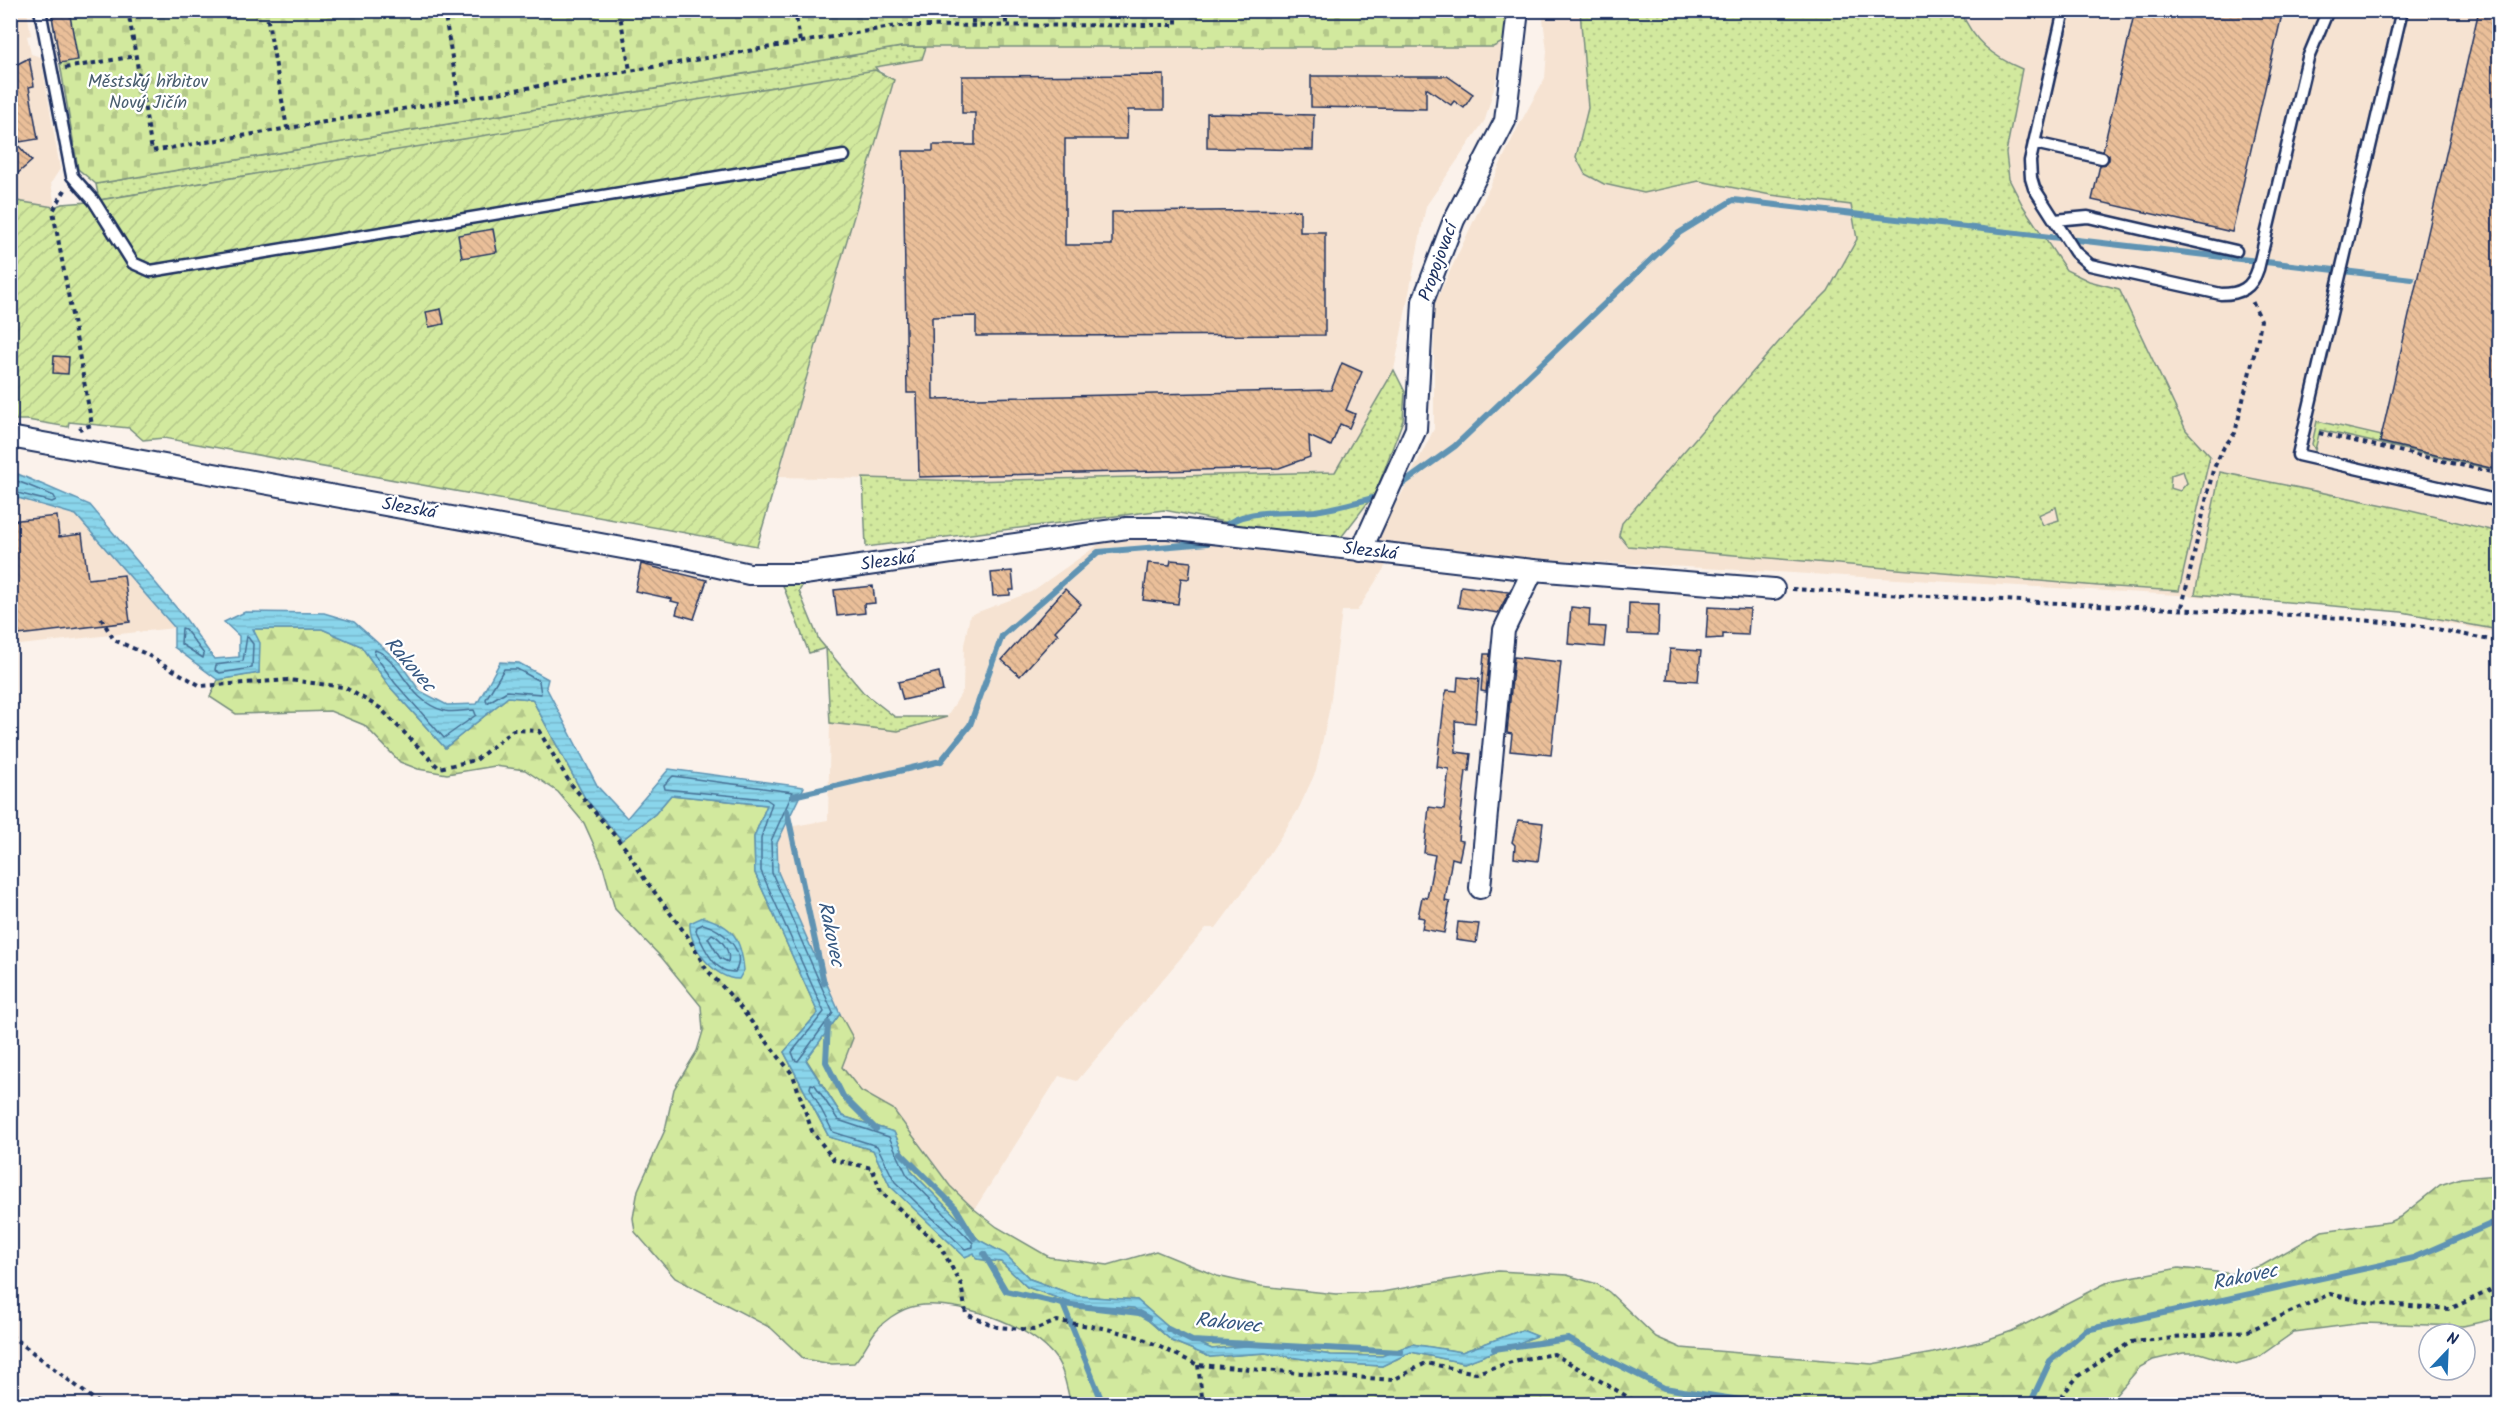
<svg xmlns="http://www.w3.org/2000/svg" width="2510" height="1415" font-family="Kalam,sans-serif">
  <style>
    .built { fill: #f6e3d2 }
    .grass { fill: url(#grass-dots); stroke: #768c7e; stroke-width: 1.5; fill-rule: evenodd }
    .forest { fill: url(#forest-firs); stroke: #768c7e; stroke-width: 1.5 }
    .cemetery { fill: url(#cemetery-stones); stroke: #768c7e; stroke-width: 1.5 }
    .garden { fill: url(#garden-furrows); stroke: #768c7e; stroke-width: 1.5 }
    .water { fill: url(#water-rules); stroke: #5e93b3; stroke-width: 1.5 }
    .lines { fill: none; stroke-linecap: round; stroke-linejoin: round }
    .shore { stroke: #477196; stroke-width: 1.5 }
    .stream { stroke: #5e93b3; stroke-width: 6 }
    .building { fill: url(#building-back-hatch); stroke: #1b2f5e; stroke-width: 1.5 }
    .lane-casing { stroke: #1b2f5e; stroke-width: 15 }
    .street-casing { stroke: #1b2f5e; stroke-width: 24 }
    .path { stroke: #1b2f5e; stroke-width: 4; stroke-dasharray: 4.5 4.5; stroke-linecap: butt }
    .lane { stroke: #fff; stroke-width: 10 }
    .street { stroke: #fff; stroke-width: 20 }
    .labels { text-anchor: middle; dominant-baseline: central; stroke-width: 4.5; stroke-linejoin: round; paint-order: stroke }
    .park-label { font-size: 18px; fill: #495e6e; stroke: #fff }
    .street-label { font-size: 18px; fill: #1b2f5e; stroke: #fff }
    .water-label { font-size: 20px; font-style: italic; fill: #375881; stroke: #fff }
  </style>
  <defs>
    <pattern id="grass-dots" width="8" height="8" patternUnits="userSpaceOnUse" patternTransform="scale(1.5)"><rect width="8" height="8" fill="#d2e99e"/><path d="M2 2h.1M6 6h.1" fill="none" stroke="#b4c88a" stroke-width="1.8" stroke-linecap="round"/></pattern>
    <pattern id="forest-firs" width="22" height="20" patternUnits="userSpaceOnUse" patternTransform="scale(1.5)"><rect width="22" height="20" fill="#d2e99e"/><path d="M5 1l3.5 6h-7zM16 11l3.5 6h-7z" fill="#b4c88a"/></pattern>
    <pattern id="cemetery-stones" width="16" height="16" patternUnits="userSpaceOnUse" patternTransform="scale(1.5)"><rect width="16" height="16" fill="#d2e99e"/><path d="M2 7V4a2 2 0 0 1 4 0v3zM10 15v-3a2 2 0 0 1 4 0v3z" fill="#b4c88a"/></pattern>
    <pattern id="garden-furrows" width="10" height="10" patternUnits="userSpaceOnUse" patternTransform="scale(1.5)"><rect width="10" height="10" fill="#d2e99e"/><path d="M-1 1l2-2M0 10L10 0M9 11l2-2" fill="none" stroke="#b4c88a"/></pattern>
    <pattern id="water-rules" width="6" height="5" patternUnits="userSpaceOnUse" patternTransform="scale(1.5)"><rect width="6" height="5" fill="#8ad5eb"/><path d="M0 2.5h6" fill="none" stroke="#76b7cc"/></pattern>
    <pattern id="building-back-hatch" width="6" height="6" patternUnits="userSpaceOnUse" patternTransform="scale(1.5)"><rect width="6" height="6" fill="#eabf99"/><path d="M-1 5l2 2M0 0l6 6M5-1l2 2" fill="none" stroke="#c8a486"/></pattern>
  </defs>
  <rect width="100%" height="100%" fill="#fbf2eb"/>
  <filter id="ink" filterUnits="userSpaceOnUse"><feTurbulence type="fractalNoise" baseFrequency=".0167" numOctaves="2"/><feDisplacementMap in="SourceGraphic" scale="12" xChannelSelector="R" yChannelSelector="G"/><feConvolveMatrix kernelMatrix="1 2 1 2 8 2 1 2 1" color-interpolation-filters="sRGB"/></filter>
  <g filter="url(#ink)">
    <g class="built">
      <path d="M10,11H27L31,35L27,36L31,54L41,57L60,169L51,183L55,207L11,200Z"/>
      <path d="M1542,11H2499V633L2437,621L2406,608L1369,549L1401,495L1434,429V305L1517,129L1545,78L1547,51Z"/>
      <path d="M1507,33L1506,45L1485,120L1426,206L1394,370L1335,472L969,481L778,477L894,80L875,67L922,59L926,47H1493L1503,42Z"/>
      <path d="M10,496L76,515L174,628L11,646Z"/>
      <path d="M1128,532L1388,562L1357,611H1342L1330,706L1316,771L1298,810L1259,870L1216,928H1206L1077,1081L1059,1076L974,1210L950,1186L893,1109L861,1091L842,1066L853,1038L840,1014L778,872L777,843L783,828L828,820L830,723L898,731L947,717L963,690L964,645L970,615L1031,592L1105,540Z"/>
    </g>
    <g class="grass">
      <path d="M1580,11H1961C1973,41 1993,57 2022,69L2006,153L2009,179L2023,206L2066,270L2089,281L2119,289L2186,430L2210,456L2179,591L2098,586L1628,546L1619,535L1622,523L1790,329L1828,291L1857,239L1851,205L1771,195L1699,181L1644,193L1604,184L1585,174L1576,157L1588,108ZM2183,471L2187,483L2180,491L2170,488L2171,475ZM2056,507L2059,520L2043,525L2038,515Z"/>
      <path d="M901,47H926L922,59L875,67L878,71L99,200L96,184Z"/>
      <path d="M1394,370L1405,392L1403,420L1376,492L1336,544L1164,510L866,547L863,478L969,481L1335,472Z"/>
      <path d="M2317,421L2382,436L2381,443L2499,471L2320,430L2315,450L2312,444Z"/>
      <path d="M2220,472L2394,507L2499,532V630L2402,612L2195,594Z"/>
      <path d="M782,583H804L799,591L819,640L863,692L895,717H947L898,731L830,723L826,648L809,653Z"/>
    </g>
    <path class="forest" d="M253,629H322L361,646L390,687L445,748L508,697L532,699L585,798L622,840L655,814L671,795L767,805L754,837L755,873L818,1013L784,1052L829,1137L873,1150L890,1186L974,1253L977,1259L1001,1262L1027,1287L1074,1304L1134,1308L1172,1341L1210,1357L1265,1353L1329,1363L1382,1366L1411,1352L1464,1363L1536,1336L1522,1330L1462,1352L1412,1344L1382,1356L1331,1355L1266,1344L1212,1349L1174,1332L1137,1300L1077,1296L1030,1279L1005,1254L979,1240L911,1171L894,1132L842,1116L806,1059L840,1014L853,1038L842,1067L861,1091L893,1109L950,1186L974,1209L997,1227L1049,1257L1108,1265L1156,1251L1217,1276L1261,1286L1336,1294L1382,1292L1498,1271L1567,1275L1597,1284L1609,1292L1656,1337L1681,1348L1872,1364L1933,1353L1983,1341L2012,1331L2110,1281L2179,1268L2235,1274L2263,1265L2322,1231L2389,1222L2400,1217L2440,1185L2461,1178L2499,1175V1318L2463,1326L2363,1323L2294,1332L2257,1358L2236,1364L2200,1353H2183L2153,1360L2140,1367L2108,1404L1276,1402L1071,1404C1067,1391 1065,1372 1057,1360C1034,1325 957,1299 916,1306C908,1307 897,1313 891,1317C870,1331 869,1346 854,1363L832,1364L804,1359L771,1328L675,1278L635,1232L633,1218L638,1190L665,1130L674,1089L697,1051L703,1031L701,1006L662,958L615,909L602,863L584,823L558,792L525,770L495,766L447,774L418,769L400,762L364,725L330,711L236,714L210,697L218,680L259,673Z"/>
    <path class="cemetery" d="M1507,10V33L1503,42L1493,47H901L96,184L78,169L51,11Z"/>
    <path class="garden" d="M875,70L894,80L757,546L164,438L143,440L129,428L69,422L68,427L27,420H11L10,200L54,207L62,204L88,202Z"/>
    <g class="water">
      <path d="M11,471L90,505L185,618L214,659L239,657V636L224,622L245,612L324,613L354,622L399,662L420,691L447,705L477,704L500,662L519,663L548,679L546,687L598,787L627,818L669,769L804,787L777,843L778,872L840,1014L806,1060L842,1116L894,1132L912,1172L979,1240L1005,1254L1030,1279L1077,1296L1137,1300L1174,1332L1212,1349L1266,1344L1331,1355L1382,1356L1412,1344L1462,1352L1522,1330L1537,1336L1464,1363L1411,1352L1382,1366L1329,1363L1265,1353L1210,1357L1172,1341L1134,1308L1074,1304L1027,1287L1001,1262L977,1259L974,1253L965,1257L890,1186L873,1150L829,1137L784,1052L818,1013L755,873L754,837L767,805L671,795L655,814L622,840L585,798L532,699L508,697L445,748L390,687L361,646L322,629H253L260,643L259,673L218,680L174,647V627L76,515L11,496Z"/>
      <path d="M703,917C733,926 741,938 744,970L739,979C715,980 688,946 690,923Z"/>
    </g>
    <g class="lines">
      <g class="shore">
        <path d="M10,478L54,496L56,500L52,502L10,491"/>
        <path d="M182,628L185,629L204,654L203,658L181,644Z"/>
        <path d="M247,636L253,644L252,668L220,673L215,670L216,665L243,661Z"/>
        <path d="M375,650C402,659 406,701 445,711C454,713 465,710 474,710L476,715L444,738L395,683L374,654Z"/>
        <path d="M504,669H517L539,681L541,694L507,691L487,703L486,699Z"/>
        <path d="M673,776L793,792L771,841L772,873L833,1013L798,1061L795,1060L792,1052L824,1012L761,871V838L772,803L766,799L665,789L664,785Z"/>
        <path d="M703,924C721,929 748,950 735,972C714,974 704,946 696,931L697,927Z"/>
        <path d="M712,934C722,939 731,952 728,962L720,958L708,938Z"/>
        <path d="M811,1084L815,1085L838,1120L889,1137L907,1175L973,1243V1247L965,1249L895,1182L877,1146L833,1132L810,1088Z"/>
      </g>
      <g class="stream">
        <path d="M1397,488L1455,446L1679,233L1733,200L2412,279"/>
        <path d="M1221,529C1243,507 1286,514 1315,511C1337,508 1360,501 1382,496"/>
        <path d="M793,796L941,761L970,725L1002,636L1098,552L1208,543L1212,539"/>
        <path d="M787,811L824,983"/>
        <path d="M828,1023L826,1062L843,1096L876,1129"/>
        <path d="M901,1153L956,1208L974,1238"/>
        <path d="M984,1254L1006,1291L1063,1304L1139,1313L1148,1318"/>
        <path d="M1063,1304L1103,1404"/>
        <path d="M1168,1329L1192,1341L1401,1352"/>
        <path d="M1494,1349L1568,1339L1664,1388L1765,1404"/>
        <path d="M2030,1404L2050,1361L2086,1330L2413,1258L2500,1220"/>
      </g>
    </g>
    <g class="building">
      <path d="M51,10H69L78,60L60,63Z"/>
      <path d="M2135,10H2283L2232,232L2092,200L2100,165L2109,160V155L2103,151Z"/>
      <path d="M2479,10H2499V470L2380,442Z"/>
      <path d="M29,58L34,86L29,87L38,139L20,142L10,90V68Z"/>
      <path d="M1164,75V110H1128L1127,139H1065V245H1112V212L1300,210V232H1325V335L976,336V316L932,317L933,399L1331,390L1342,363L1362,372L1346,410L1355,414L1349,428L1340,424L1331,446L1309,436L1310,457L1279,468L919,477L917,393H907L903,151H933V145H975V113H962V76Z"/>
      <path d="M1311,76H1447L1473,94L1464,108L1454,101L1451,105L1426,88V109L1311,107Z"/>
      <path d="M1207,113L1314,115L1313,150L1207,148Z"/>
      <path d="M10,136L32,161L10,180Z"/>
      <path d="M493,229L497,252L462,258L458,235Z"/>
      <path d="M441,309L444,324L429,327L426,312Z"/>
      <path d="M54,356L69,357L68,374L53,373Z"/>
      <path d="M57,516L59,537L82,534L88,579L124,575L130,622L10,636V521Z"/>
      <path d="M1171,560L1191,562L1189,579L1181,578L1178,604L1143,600L1148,563L1170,565Z"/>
      <path d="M641,564L707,580L694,619L676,614L679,603L671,601L672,599L635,591Z"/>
      <path d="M1012,571L1014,590H1010V595L993,596L991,573Z"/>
      <path d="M873,586L875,603L864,604L865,613L837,616L834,590Z"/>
      <path d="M1461,586L1492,590L1509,592L1498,613L1458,607Z"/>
      <path d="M1065,589L1081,604L1055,631L1058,634L1020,676L1002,660Z"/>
      <path d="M1629,603L1659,604L1658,635L1628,634Z"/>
      <path d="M1571,607L1590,609L1589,626L1606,627L1604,647L1568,644Z"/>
      <path d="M1708,607L1750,609L1748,635L1723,634V638L1706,639Z"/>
      <path d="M1670,649L1701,651L1698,681L1667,679Z"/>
      <path d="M1484,654H1490L1486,692L1481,691Z"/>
      <path d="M1514,657L1561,662L1551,755L1510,751L1512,734L1507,733Z"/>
      <path d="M939,672L943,691L903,700L898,682Z"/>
      <path d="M1458,677L1479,679L1475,723L1455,721L1456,752L1471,754L1469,771H1466L1458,840L1463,841L1459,860L1452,858L1445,901L1450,902L1444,933L1422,929L1424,918L1418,917L1422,897L1427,898L1435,855L1424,853L1429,807L1444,809L1449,769L1437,767L1445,696L1447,690L1457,691Z"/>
      <path d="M1518,820L1543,823L1538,861L1514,858L1515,845L1512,842Z"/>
      <path d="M1458,922L1479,924L1476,943L1456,940Z"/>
    </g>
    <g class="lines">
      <g class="lane-casing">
        <g id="lane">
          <path d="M40,10L72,176L94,201L133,263L151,271L844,156"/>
          <path d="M2064,10L2030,161L2031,178L2034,188L2075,252L2090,265L2221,294C2241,294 2252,288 2258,269L2308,58L2328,10"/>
          <path d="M2402,10L2298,455L2500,501"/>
          <path d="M2034,143L2102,158"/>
          <path d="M2055,220L2088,217L2236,251"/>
        </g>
      </g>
      <g class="street-casing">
        <g id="street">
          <path d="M10,437L683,559L749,574H804L1127,528H1168L1533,570L1774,589"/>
          <path d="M1361,551L1416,429L1423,301L1454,220L1505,121L1518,10"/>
          <path d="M1480,888L1504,630L1533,570"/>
        </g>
      </g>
      <g class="path">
        <path d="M128,10L152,151L897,26L1176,25V10"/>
        <path d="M266,10L287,128"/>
        <path d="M444,10L459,99"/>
        <path d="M619,10L630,70"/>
        <path d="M795,10L800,42"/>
        <path d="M973,10V26"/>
        <path d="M1006,10V25"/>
        <path d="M65,68L136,56"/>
        <path d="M65,190L53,211L92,425L79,429"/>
        <path d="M2319,433L2500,474"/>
        <path d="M1792,589L2327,617L2417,625L2500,642"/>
        <path d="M2182,607L2213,470L2224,447L2235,433L2258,338L2261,320L2251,299"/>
        <path d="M101,618L114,640L144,653L201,686L289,680L344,687L380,708L439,768L476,760L513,730L539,731L570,783L626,849L644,878L688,937L706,969L732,997L793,1075L812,1131L834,1160L872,1168L881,1192L940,1246L961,1284L966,1314L997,1327L1034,1330L1057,1321L1103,1328L1139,1337L1198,1365L1393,1380L1426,1363L1476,1373L1518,1360L1554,1354L1640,1404"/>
        <path d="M10,1335L100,1404"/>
        <path d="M1198,1365L1203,1404"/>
        <path d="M1646,1404L1685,1401L1693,1404"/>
        <path d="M2055,1404L2078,1376L2131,1342L2248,1331L2330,1294L2370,1303L2450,1309L2500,1286"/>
      </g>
      <use href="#lane" class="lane"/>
      <use href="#street" class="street"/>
    </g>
  </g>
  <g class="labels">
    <g class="park-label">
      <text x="148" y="82">Městský hřbitov<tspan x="148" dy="21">Nový Jičín</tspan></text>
    </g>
    <g class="street-label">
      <text transform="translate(1439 262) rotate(-70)">Propojovací</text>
      <text transform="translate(409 509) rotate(10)">Slezská</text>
      <text transform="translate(1370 552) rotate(6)">Slezská</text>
      <text transform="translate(888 562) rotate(-8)">Slezská</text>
    </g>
    <g class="water-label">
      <text transform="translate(409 665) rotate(49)">Rakovec</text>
      <text transform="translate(830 934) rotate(78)">Rakovec</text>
      <text transform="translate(2245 1278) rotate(-12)">Rakovec</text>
      <text transform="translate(1228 1324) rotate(6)">Rakovec</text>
    </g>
  </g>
  <rect width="2510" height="1415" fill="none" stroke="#fff" stroke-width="36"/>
  <rect x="18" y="18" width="2474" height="1379" fill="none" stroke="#1b2f5e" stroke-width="2" filter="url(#ink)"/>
  <g transform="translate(2447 1352) rotate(23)"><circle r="28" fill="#ffffff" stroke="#a4acbf" stroke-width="1.5"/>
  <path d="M0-4.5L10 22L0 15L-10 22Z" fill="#1f6fb2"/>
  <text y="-9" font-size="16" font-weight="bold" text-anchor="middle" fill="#1b2f5e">N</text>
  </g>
</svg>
